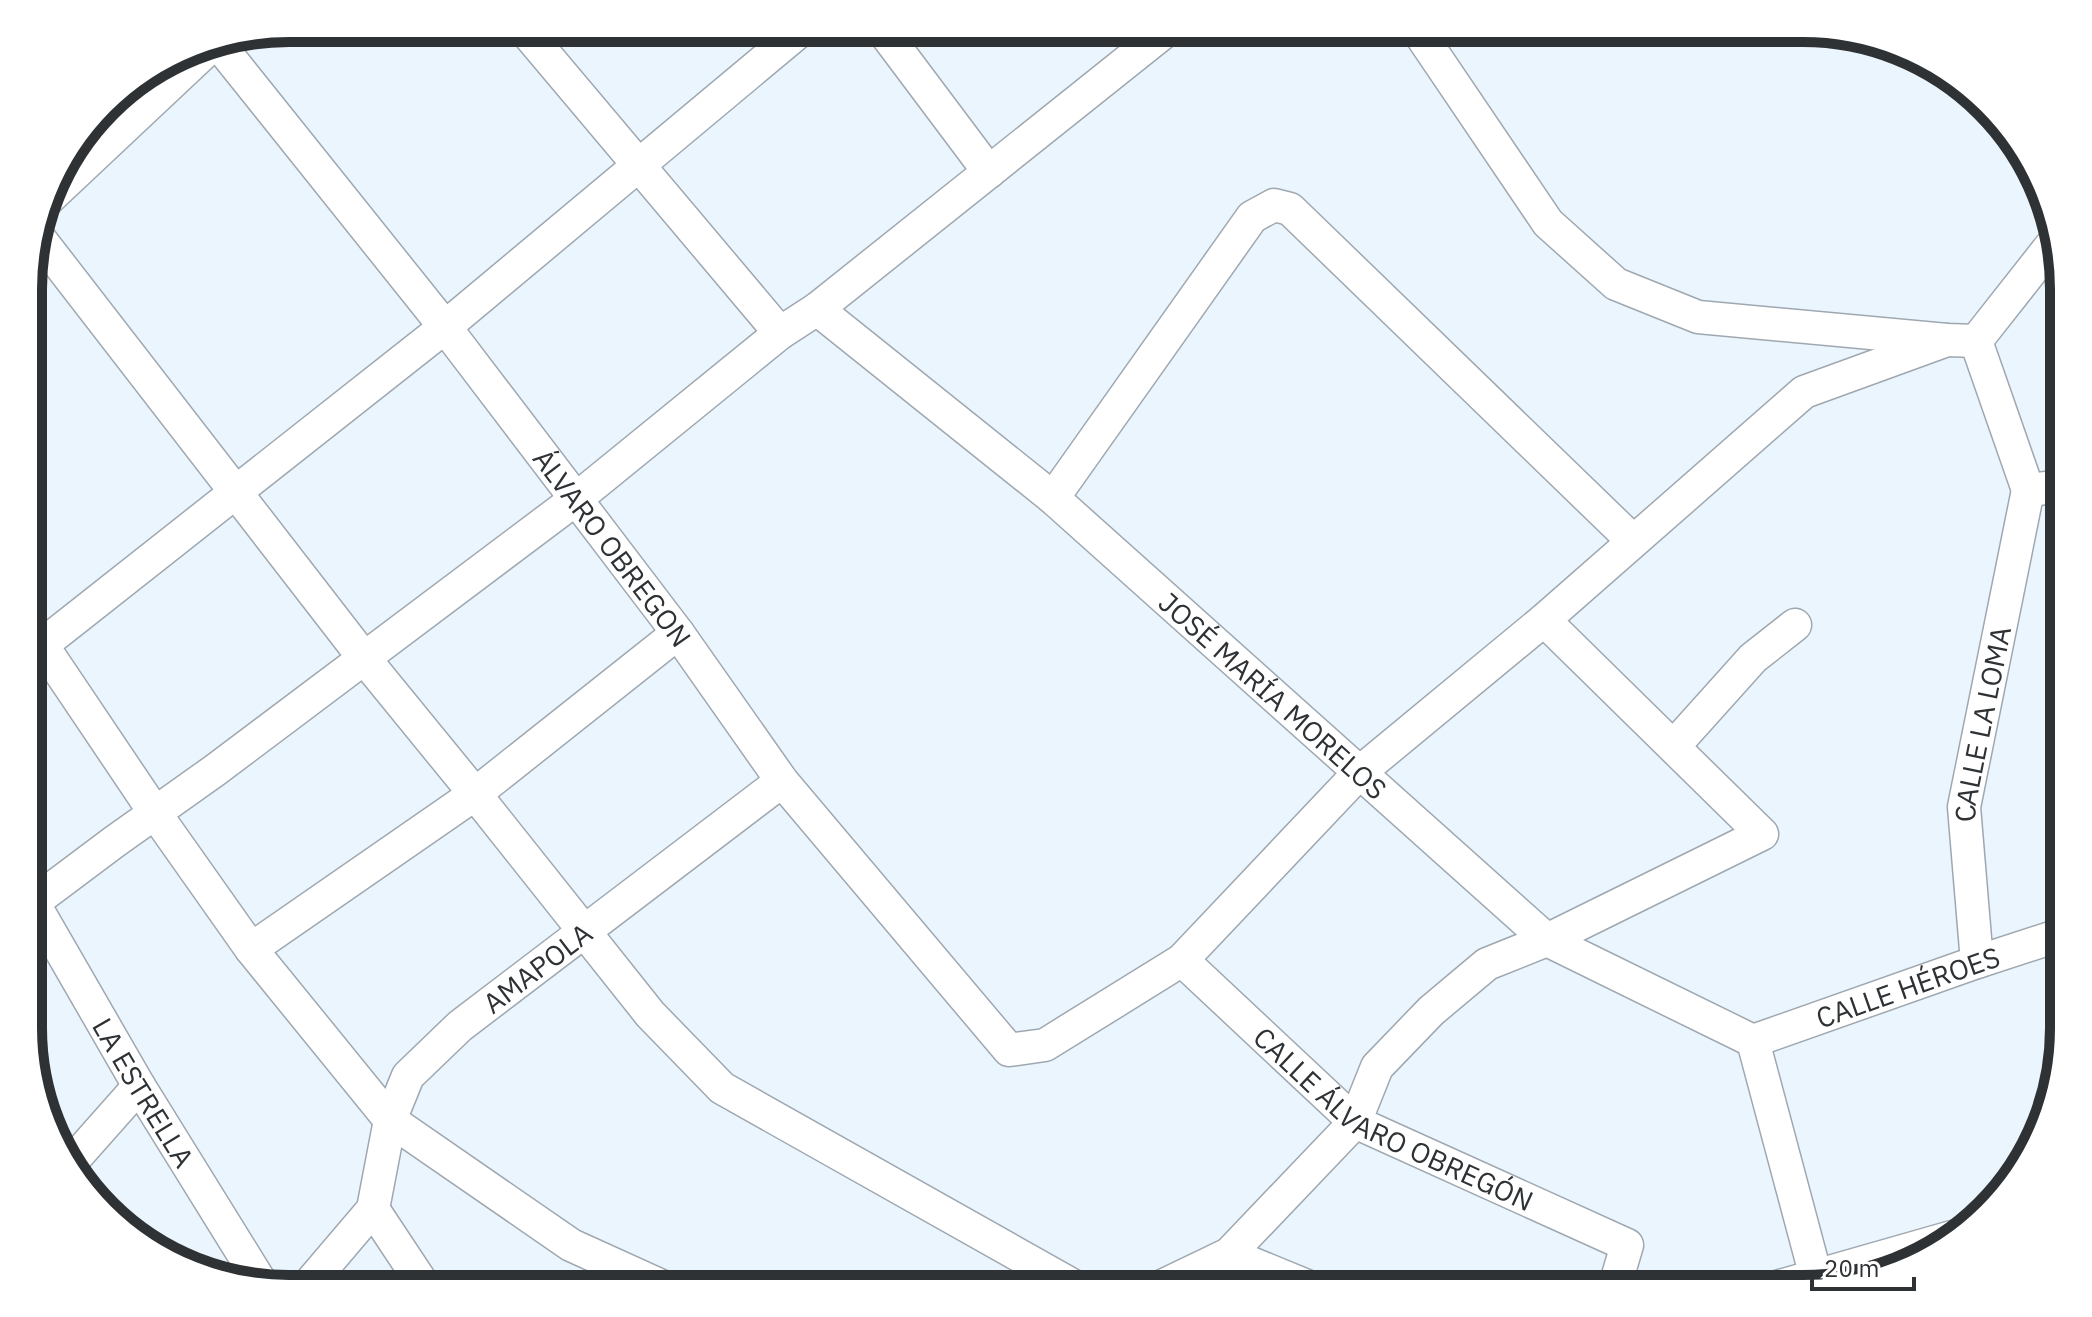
<svg xmlns="http://www.w3.org/2000/svg" width="2092" height="1317" font-family="'IBM Plex Sans',sans-serif">
  <style>
    .green { fill: #e1d6f8 }
    .lines { fill: none; stroke-linecap: round; stroke-linejoin: round }
    .street-casing { stroke: #9fa8b0; stroke-width: 35 }
    .street { stroke: #fff; stroke-width: 32 }
    .labels { text-anchor: middle; dominant-baseline: central; stroke-width: 6; stroke-linejoin: round; paint-order: stroke }
    .street-label { font-size: 28px; fill: #2e3235; stroke: #fff }
    .rim { fill: none; stroke: #2e3235; stroke-width: 10 }
  </style>
  <rect width="100%" height="100%" fill="#ebf5fe"/>
  <path class="green" d="M157,68L81,139L116,93Z"/>
  <g class="lines">
    <g class="street-casing">
      <g id="street">
        <path d="M523,28L780,333"/>
        <path d="M881,28L989,172"/>
        <path d="M1416,28L1548,223L1616,284L1698,317L1947,340L1976,341"/>
        <path id="s1" d="M217,42L445,327L678,633L782,781L1009,1050L1045,1045L1182,960L1360,772L1544,620L1804,392L1947,340"/>
        <path d="M47,200L214,43"/>
        <path d="M36,234L364,658L475,794L650,1014L722,1088L1079,1289"/>
        <path id="s2" d="M817,309L1053,498L1547,940L1753,1041"/>
        <path d="M1976,341L2028,490"/>
        <path d="M1976,341L2054,242"/>
        <path d="M2028,490L2063,486"/>
        <path d="M1053,498L1252,217L1274,205L1290,209L1633,541"/>
        <path d="M30,632L42,645L155,813L251,949L390,1120L571,1245L668,1289"/>
        <path d="M42,645L445,327L803,28"/>
        <path d="M1674,746L1753,658L1795,625"/>
        <path id="s3" d="M30,897L139,1086L263,1286"/>
        <path d="M30,905L114,842L214,771L576,499L780,333L817,309L1169,28"/>
        <path d="M251,949L475,794L678,633"/>
        <path id="s4" d="M1182,960L1355,1122L1627,1245L1614,1289"/>
        <path id="s5" d="M1977,962L1964,807L2028,490"/>
        <path id="s6" d="M1753,1041L1977,962L2063,934"/>
        <path d="M1753,1041L1819,1288"/>
        <path d="M69,1165L139,1086"/>
        <path d="M373,1209L426,1289"/>
        <path d="M1229,1254L1314,1289"/>
        <path d="M1773,1288L1952,1237"/>
        <path id="s7" d="M305,1289L373,1209L390,1120L408,1076L460,1026L782,781"/>
        <path d="M1156,1289L1229,1254L1355,1122L1377,1067L1431,1011L1487,964L1547,940L1762,834L1544,620"/>
      </g>
    </g>
    <use href="#street" class="street"/>
  </g>
  <g class="labels">
    <g class="street-label">
      <text stroke="none"><textPath href="#s1" startOffset="642">ÁLVARO OBREGON</textPath></text>
      <text stroke="none"><textPath href="#s2" startOffset="598">JOSÉ MARÍA MORELOS</textPath></text>
      <text stroke="none"><textPath href="#s5" startOffset="240">CALLE LA LOMA</textPath></text>
      <text stroke="none"><textPath href="#s7" startOffset="412">AMAPOLA</textPath></text>
      <text stroke="none"><textPath href="#s6" startOffset="164">CALLE HÉROES</textPath></text>
      <text stroke="none"><textPath href="#s3" startOffset="226">LA ESTRELLA</textPath></text>
      <text stroke="none"><textPath href="#s4" startOffset="268">CALLE ÁLVARO OBREGÓN</textPath></text>
    </g>
  </g>
  <path d="M0 0H2092V1317H0ZM289 42H1803A247 247 0 0 1 2050 289V1028A247 247 0 0 1 1803 1275H289A247 247 0 0 1 42 1028V289A247 247 0 0 1 289 42Z" fill="#fff" fill-rule="evenodd"/>
  <path class="rim" d="M289 42H1803A247 247 0 0 1 2050 289V1028A247 247 0 0 1 1803 1275H289A247 247 0 0 1 42 1028V289A247 247 0 0 1 289 42Z"/>
  <path d="M1812 1277v12h102v-12" fill="none" stroke="#2e3235" stroke-width="4"/>
  <text x="1824" y="1277" font-size="24" fill="#2e3235" stroke="#ffffff" stroke-width="6" paint-order="stroke">20 m</text>
</svg>
